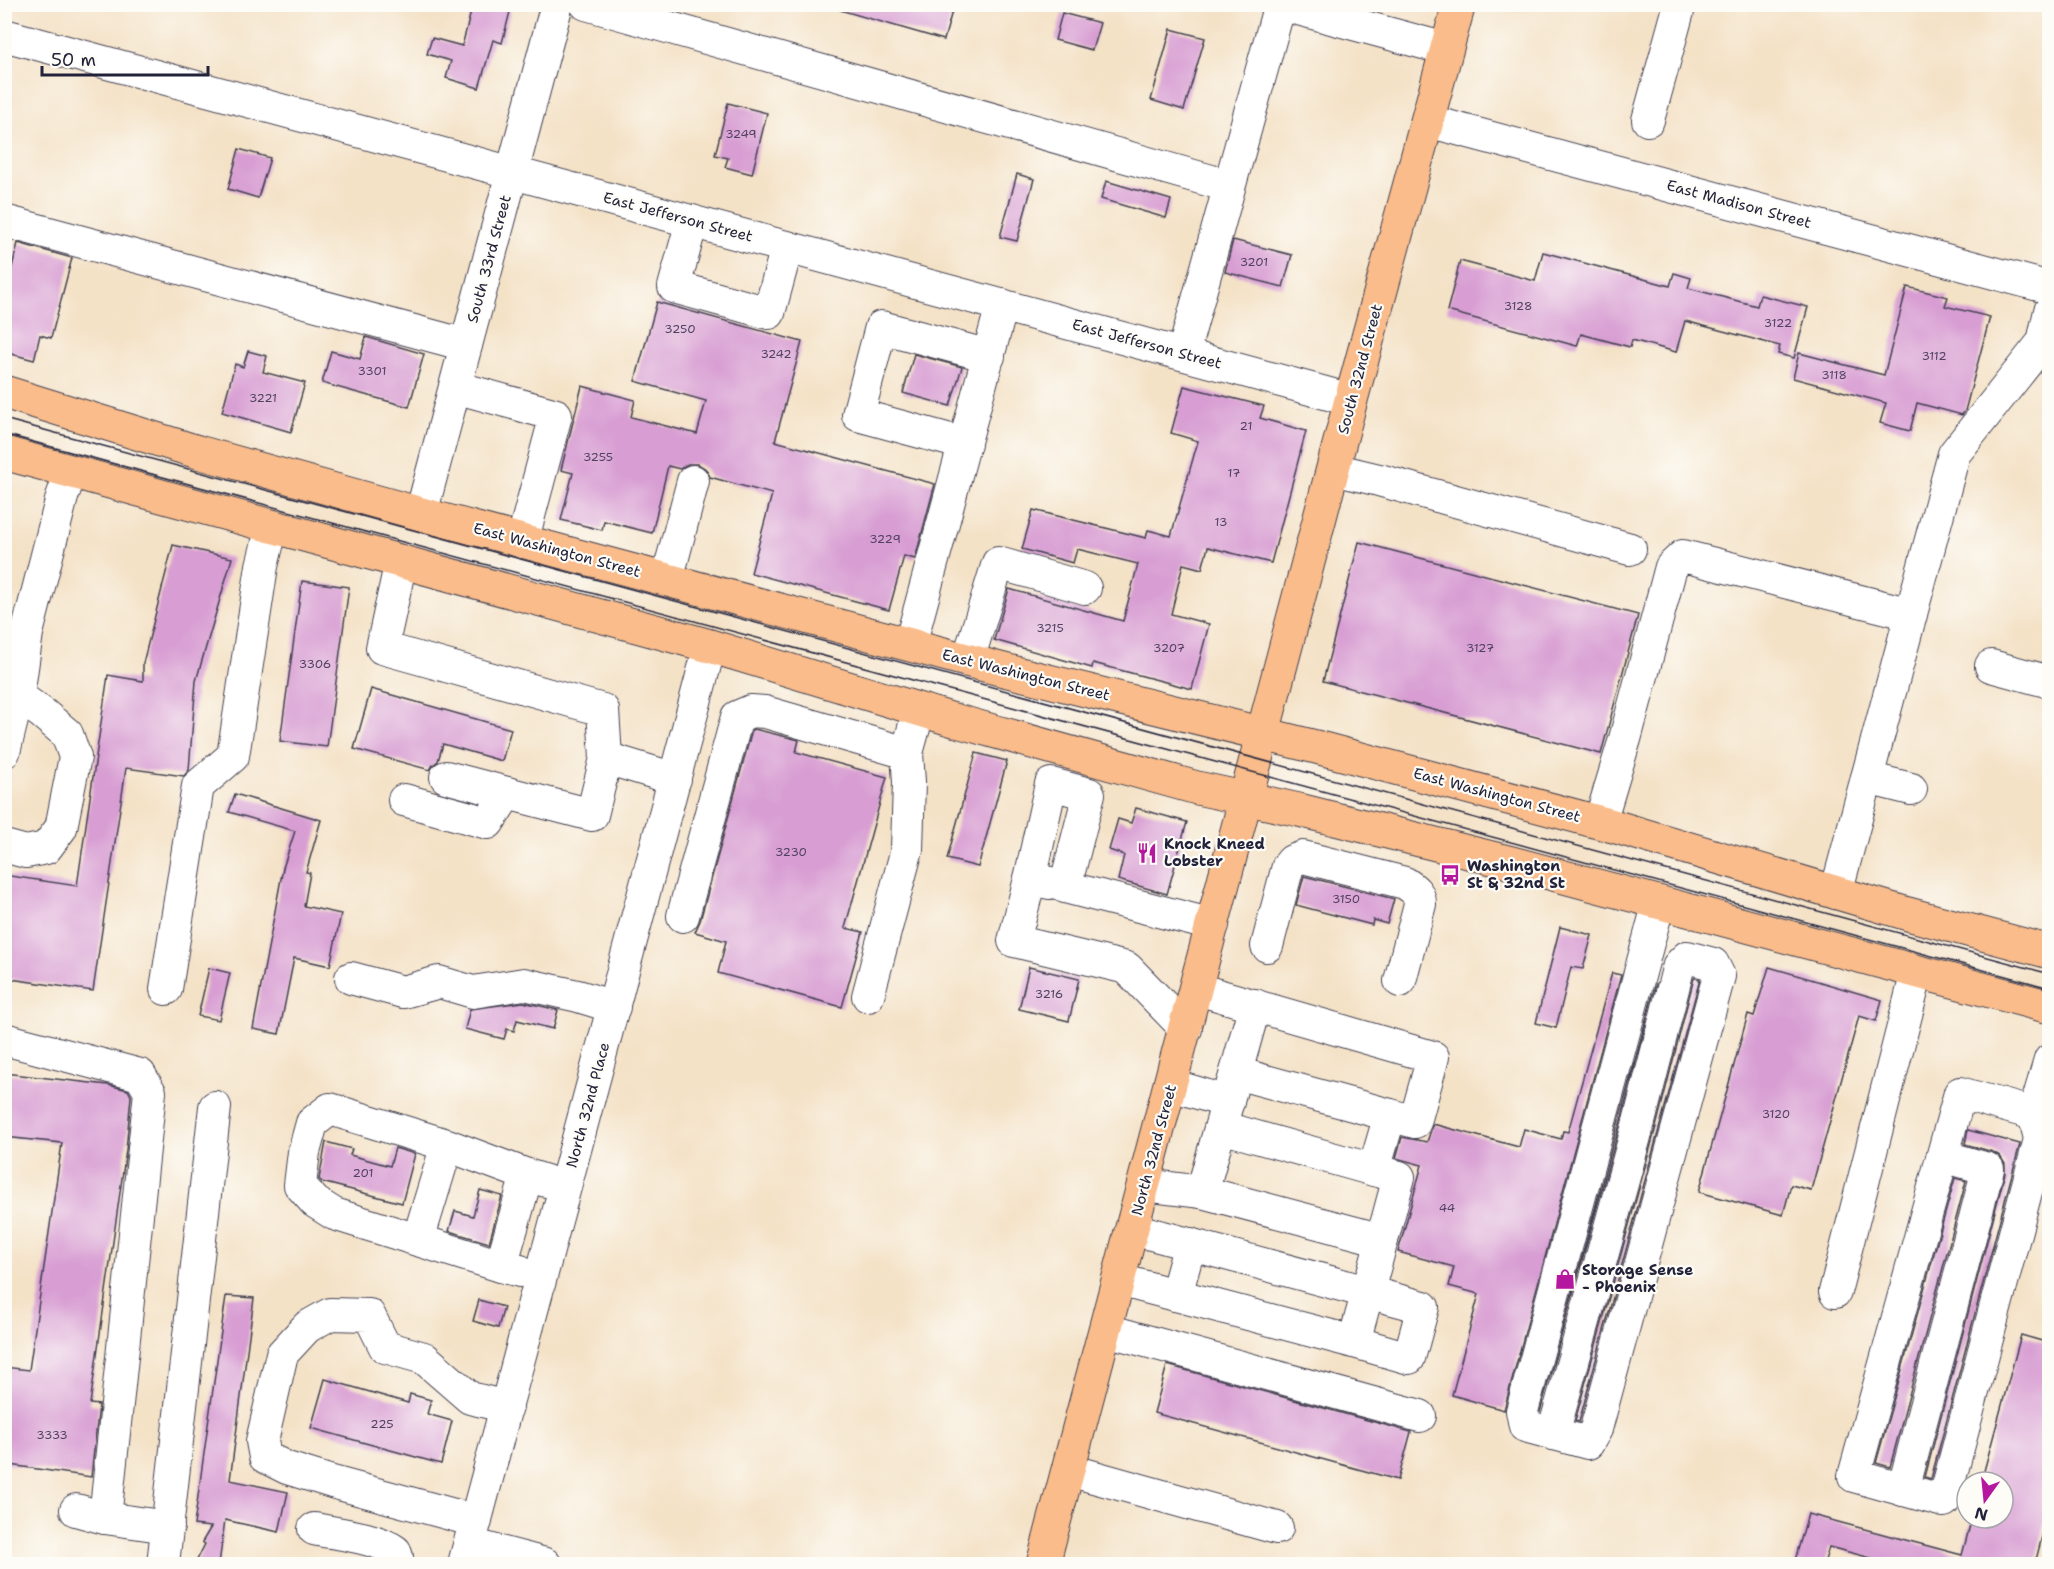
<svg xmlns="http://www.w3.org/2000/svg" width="2054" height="1569" font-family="'Shantell Sans',sans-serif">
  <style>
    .building { fill: #d89ed3 }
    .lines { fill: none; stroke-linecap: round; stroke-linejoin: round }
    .minor-casing { stroke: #423f50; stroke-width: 34 }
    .major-casing { stroke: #423f50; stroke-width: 35 }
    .minor { stroke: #fff; stroke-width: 32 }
    .major { stroke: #f9bc8a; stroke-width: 33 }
    .tram { stroke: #22223b; stroke-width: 1.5 }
    .labels { text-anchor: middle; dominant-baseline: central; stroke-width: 4.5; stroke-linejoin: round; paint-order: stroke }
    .number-label { font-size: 12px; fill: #504161 }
    .street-label { font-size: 15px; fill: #22223b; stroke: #fdfcf7 }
    .poi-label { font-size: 15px; font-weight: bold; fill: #22223b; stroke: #fdfcf7; text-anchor: start }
  </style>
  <rect width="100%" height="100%" fill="#fdfcf7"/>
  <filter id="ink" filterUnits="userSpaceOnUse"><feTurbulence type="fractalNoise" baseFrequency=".0167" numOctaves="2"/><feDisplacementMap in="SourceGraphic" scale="12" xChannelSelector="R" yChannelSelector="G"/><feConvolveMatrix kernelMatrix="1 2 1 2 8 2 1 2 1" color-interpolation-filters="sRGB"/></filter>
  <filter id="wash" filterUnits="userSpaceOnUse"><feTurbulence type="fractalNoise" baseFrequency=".008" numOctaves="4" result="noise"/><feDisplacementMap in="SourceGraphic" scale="24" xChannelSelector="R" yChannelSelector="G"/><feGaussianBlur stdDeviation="1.35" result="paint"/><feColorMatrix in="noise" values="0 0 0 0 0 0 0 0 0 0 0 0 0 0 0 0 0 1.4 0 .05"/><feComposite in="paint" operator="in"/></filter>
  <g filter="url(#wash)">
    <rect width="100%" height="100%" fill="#f4e2c7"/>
    <g id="blocks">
      <g class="building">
        <path d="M473,4H512L502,43L493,40L479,88L446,78L451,61L427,54L432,38L462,46Z"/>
        <path d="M841,4H954L944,40L840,10Z"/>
        <path d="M1062,13L1100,23L1092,50L1055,40Z"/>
        <path d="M1171,29L1205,38L1184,110L1151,100Z"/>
        <path d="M728,103L767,113L752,174L725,167L728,158L715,155Z"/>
        <path d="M239,149L270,158L258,198L228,189Z"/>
        <path d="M1017,174L1034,179L1017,241L1000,237Z"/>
        <path d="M1106,181L1171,200L1166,218L1101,199Z"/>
        <path d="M1233,240L1292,255L1283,287L1225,272Z"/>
        <path d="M18,243L72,258L51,338L40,335L34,360L4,352V265L12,267Z"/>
        <path d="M1543,252L1670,286L1674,273L1691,278L1688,288L1757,306L1760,295L1808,307L1794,358L1778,354L1780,346L1685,321L1676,352L1632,340L1630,347L1581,334L1577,346L1447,311L1460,261L1535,281Z"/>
        <path d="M1907,287L1948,297L1945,306L1990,317L1965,411L1962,415L1917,403L1910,431L1880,423L1886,403L1793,378L1799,353L1884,375Z"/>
        <path d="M657,302L802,342L775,441L935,484L915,559L904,556L889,610L751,573L772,494L710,477L706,469L698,464H688L680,469L668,466L652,533L604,521L602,530L561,520L573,473L561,470L582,386L635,400L631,417L697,434L706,401L635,381Z"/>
        <path d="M366,337L424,354L409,407L322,383L331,351L360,359Z"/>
        <path d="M248,351L267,356L263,372L305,383L291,432L222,412L235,364L243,367Z"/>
        <path d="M914,354L962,367L950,406L903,393Z"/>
        <path d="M1184,386L1264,406L1260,418L1306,431L1271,563L1208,547L1202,569L1183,564L1171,614L1209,624L1192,689L1093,663L1092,668L994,640L1009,589L1123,621L1138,564L1077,549L1073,563L1022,549L1033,510L1146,538L1148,530L1171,536L1198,441L1171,433Z"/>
        <path d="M1359,542L1638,615L1601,754L1323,681Z"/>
        <path d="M173,545L232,558L196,681L189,770L184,776L126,768L93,991L4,978V875L77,886L108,675L143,681V663Z"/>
        <path d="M302,581L349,587L327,747L280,741Z"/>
        <path d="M371,689L511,729L502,761L443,744L438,761L433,765L430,770L354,749Z"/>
        <path d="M754,729L799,740L796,752L887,777L845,928L863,932L842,1007L718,973L726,941L695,932L700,921L752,730Z"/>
        <path d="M976,753L1007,761L978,867L947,859Z"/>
        <path d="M235,794L321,820L306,872L310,873L304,906L341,914L330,966L294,958L279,1034L253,1029L283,868L295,831L229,812Z"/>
        <path d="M1136,808L1187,822L1167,894L1118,880L1124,855L1109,850L1118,819L1131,823Z"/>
        <path d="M1304,876L1394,899L1387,924L1373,920L1372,925L1296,905Z"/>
        <path d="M1560,927L1592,935L1583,969L1571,967L1556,1028L1536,1023Z"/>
        <path d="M1029,967L1079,979L1069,1021L1019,1009Z"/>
        <path d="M1769,967L1882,1000L1876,1021L1859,1016L1811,1190L1791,1185L1783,1215L1699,1192L1748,1014L1754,1016Z"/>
        <path d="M209,968L230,973L219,1020L198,1016Z"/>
        <path d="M1612,973L1621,975L1504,1410L1452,1395L1479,1294L1449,1286L1454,1267L1398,1252L1422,1165L1396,1158L1402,1137L1427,1142L1433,1124L1519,1147L1524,1129L1561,1139L1563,1131L1568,1132Z"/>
        <path d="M1694,978L1700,979L1579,1422L1575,1421L1656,1127Z"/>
        <path d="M1656,983L1622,1117L1540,1412Z"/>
        <path d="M523,1002L558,1010L553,1029L517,1020L514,1031L507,1029L504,1039L465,1029L470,1009Z"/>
        <path d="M4,1073L108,1085L128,1090L131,1096L126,1150L90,1404L99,1405L91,1477L4,1464V1367L29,1370L62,1143L4,1137Z"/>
        <path d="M1968,1130L2020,1144L1931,1479L1925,1477L2005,1173V1164L2000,1156L1993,1152L1965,1144Z"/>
        <path d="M326,1142L352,1149L350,1155L390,1166L395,1148L415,1154L402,1203L322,1182L319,1179Z"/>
        <path d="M1955,1178L1966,1181L1890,1467L1876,1463Z"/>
        <path d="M480,1190L502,1196L489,1243L449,1231L455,1211L473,1216Z"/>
        <path d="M226,1296L254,1298L230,1480L288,1492L279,1532L225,1520L219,1564H195L205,1544L202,1542L211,1527L194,1525Z"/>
        <path d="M479,1300L504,1307L498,1328L473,1321Z"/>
        <path d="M2021,1335L2049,1343V1509L2035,1564H1992L1975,1560L1974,1564H1894L1829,1547L1824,1564H1794L1808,1514L1962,1555L1972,1518H2003V1482H1981Z"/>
        <path d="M1167,1365L1411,1432L1398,1480L1154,1413Z"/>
        <path d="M325,1379L408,1403L410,1394L431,1400L427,1414L452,1421L441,1464L311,1428Z"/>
      </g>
    </g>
  </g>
  <g filter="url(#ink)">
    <use href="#blocks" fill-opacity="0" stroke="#423f50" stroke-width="1.5"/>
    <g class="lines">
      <g class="minor-casing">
        <g id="minor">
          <path d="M586,4L1229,186"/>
          <path d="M4,35L1351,400"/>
          <path d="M1648,120L1680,4"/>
          <path d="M1428,121L2050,288"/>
          <path d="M4,221L466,345"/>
          <path d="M692,221L674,287L769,313L787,247"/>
          <path d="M1183,354L1280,4L1446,49"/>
          <path d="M455,387L556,415L522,542"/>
          <path d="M965,444L858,415L881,327L989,356"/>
          <path d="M1333,469L1379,480L1630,549"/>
          <path d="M421,514L557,4"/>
          <path d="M401,561L382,648L603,710L606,758L675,779"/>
          <path d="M667,580L693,481"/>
          <path d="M910,645L1002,305"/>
          <path d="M968,660L998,563L1085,588"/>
          <path d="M1991,666L2050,682"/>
          <path d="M4,752L18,696L27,633L62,497L71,471"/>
          <path d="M446,777L507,793"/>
          <path d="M1867,778L1911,789"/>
          <path d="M404,800L488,823L507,793L592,815L606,758"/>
          <path d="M1600,822L1625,739L1671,567L1683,556L1911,614"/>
          <path d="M4,846L26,852L46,848L61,828L75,757L67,734L42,713L18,696"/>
          <path d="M1030,879L1051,784L1089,794L1065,887L1213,925"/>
          <path d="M1050,883L1030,879L1014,941L1127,968L1186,1029"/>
          <path d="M1836,893L1954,454L2043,342L2050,311"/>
          <path d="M683,916L737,717L751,711L765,712L907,753L919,710"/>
          <path d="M1267,946L1288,866L1292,861L1303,857L1405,883C1414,889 1420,893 1420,904L1400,981"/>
          <path d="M351,978L403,992L439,982L473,992L524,984L578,996L614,1007"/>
          <path d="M166,989L198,786L233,756L262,566L272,526"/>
          <path d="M868,996L907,849L909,782L907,753"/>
          <path d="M4,1039L140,1075L150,1092L105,1518"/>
          <path d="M1236,1073L1390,1115"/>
          <path d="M1171,1085L1228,1102"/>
          <path d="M2034,1114L1960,1093L1854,1476L1944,1501L2040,1139L2034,1114L2050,1060"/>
          <path d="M1221,1127L1374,1170"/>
          <path d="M1144,1185L1202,1192L1382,1240L1399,1177L1374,1170L1390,1115L1415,1122L1433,1057L1197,989"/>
          <path d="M1202,1192L1255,1005"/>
          <path d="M1133,1229L1423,1307L1409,1358L1354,1342"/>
          <path d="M418,1240L447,1145"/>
          <path d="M501,1266L334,1214L315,1202L300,1185L304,1152L312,1123L330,1109L447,1145L527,1175"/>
          <path d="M520,1271L501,1266L527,1175L546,1181"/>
          <path d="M1119,1280L1354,1342L1382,1240"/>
          <path d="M1835,1292L1917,972"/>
          <path d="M1176,1295L1190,1244"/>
          <path d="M1106,1330L1420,1416"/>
          <path d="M1553,1434L1639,1122L1679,965L1687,957L1713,964L1719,976L1596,1429L1588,1443L1525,1426L1522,1411L1659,902"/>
          <path d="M1069,1470L1277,1528"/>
          <path d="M1903,1490L1988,1169L1943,1156"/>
          <path d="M76,1510L105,1518L168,1527"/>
          <path d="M476,1521L332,1482L287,1468L265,1457L262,1441L282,1354L307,1327L330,1314L369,1315L385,1347L424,1358L470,1398L507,1407"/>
          <path d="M314,1529C338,1534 375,1537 395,1551L397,1557L394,1564"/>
          <path d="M470,1544L545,1564"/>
          <path d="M163,1564L215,1107"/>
          <path d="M464,1564L710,646"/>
        </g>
      </g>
      <g class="major-casing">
        <g id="major">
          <path d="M4,392L198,452L421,514L996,668L1316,747L1613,826L1908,914L2050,952"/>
          <path d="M4,453L710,646L957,721L1197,788L1299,810L1512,863L2050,1007"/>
          <path d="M1043,1564L1351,400L1459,4"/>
        </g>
      </g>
      <use href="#minor" class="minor"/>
      <use href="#major" class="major"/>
      <g class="tram">
        <path d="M4,419L2050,974"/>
        <path d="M4,434L2050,988"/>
      </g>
    </g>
  </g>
  <defs>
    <g id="restaurant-bare" transform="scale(1.62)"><path d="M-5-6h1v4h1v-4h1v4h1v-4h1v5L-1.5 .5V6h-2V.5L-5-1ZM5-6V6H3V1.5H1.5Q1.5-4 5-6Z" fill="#b5179e" stroke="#fdfcf7" stroke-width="2.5" paint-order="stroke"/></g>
    <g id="bus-bare" transform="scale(1.62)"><path d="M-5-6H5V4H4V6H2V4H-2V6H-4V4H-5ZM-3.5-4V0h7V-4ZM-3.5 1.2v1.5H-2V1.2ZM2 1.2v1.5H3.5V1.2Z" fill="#b5179e" stroke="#fdfcf7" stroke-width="2.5" paint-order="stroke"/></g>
    <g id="shop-bare" transform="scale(1.62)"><path d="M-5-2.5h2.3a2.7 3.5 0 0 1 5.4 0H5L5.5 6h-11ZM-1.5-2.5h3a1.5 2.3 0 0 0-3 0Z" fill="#b5179e" stroke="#fdfcf7" stroke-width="2.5" paint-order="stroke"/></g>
  </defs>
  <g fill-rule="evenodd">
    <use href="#restaurant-bare" x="1147" y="853"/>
    <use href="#bus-bare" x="1450" y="875"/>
    <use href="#shop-bare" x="1565" y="1279"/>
  </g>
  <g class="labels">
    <g class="number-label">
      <text x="741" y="134">3249</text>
      <text x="1254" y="262">3201</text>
      <text x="1518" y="306">3128</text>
      <text x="1778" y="323">3122</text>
      <text x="680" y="329">3250</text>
      <text x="776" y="354">3242</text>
      <text x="1934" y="356">3112</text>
      <text x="372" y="371">3301</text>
      <text x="1834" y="375">3118</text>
      <text x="263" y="398">3221</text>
      <text x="1246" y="426">21</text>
      <text x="598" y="457">3255</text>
      <text x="1234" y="473">17</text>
      <text x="1221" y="522">13</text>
      <text x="885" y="539">3229</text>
      <text x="1050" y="628">3215</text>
      <text x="1169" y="648">3207</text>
      <text x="1480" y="648">3127</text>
      <text x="315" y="664">3306</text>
      <text x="791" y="852">3230</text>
      <text x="1346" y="899">3150</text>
      <text x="1049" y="994">3216</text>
      <text x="1776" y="1114">3120</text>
      <text x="363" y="1173">201</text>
      <text x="1447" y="1208">44</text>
      <text x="382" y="1424">225</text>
      <text x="52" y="1435">3333</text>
    </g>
    <g class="street-label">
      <text transform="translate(1739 204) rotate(15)">East Madison Street</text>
      <text transform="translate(678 217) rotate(15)">East Jefferson Street</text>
      <text transform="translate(489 259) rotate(-75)">South 33rd Street</text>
      <text transform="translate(1147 344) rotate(15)">East Jefferson Street</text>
      <text transform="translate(1360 369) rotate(-75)">South 32nd Street</text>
      <text transform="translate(557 550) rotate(15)">East Washington Street</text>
      <text transform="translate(1026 675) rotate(14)">East Washington Street</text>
      <text transform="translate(1497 795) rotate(15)">East Washington Street</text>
      <text transform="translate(588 1105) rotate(-75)">North 32nd Place</text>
      <text transform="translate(1154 1150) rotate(-75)">North 32nd Street</text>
    </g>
    <g class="poi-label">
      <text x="1164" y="844">Knock Kneed<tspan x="1164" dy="17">Lobster</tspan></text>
      <text x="1467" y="866">Washington<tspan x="1467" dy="17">St &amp; 32nd St</tspan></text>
      <text x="1582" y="1270">Storage Sense<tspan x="1582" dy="17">- Phoenix</tspan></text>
    </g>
  </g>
  <rect width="2054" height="1569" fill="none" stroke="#fdfcf7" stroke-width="24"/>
  <g transform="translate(1985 1500) rotate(195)"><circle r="28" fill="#fdfcf7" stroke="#a5a5ac" stroke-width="1.5"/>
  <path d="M0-4.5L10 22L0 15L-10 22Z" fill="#b5179e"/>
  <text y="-9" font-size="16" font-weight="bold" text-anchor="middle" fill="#22223b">N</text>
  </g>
  <path d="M42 66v9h166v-9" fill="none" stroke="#22223b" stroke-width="3"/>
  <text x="51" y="66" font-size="18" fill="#22223b" stroke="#fdfcf7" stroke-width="4.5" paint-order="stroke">50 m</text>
</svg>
